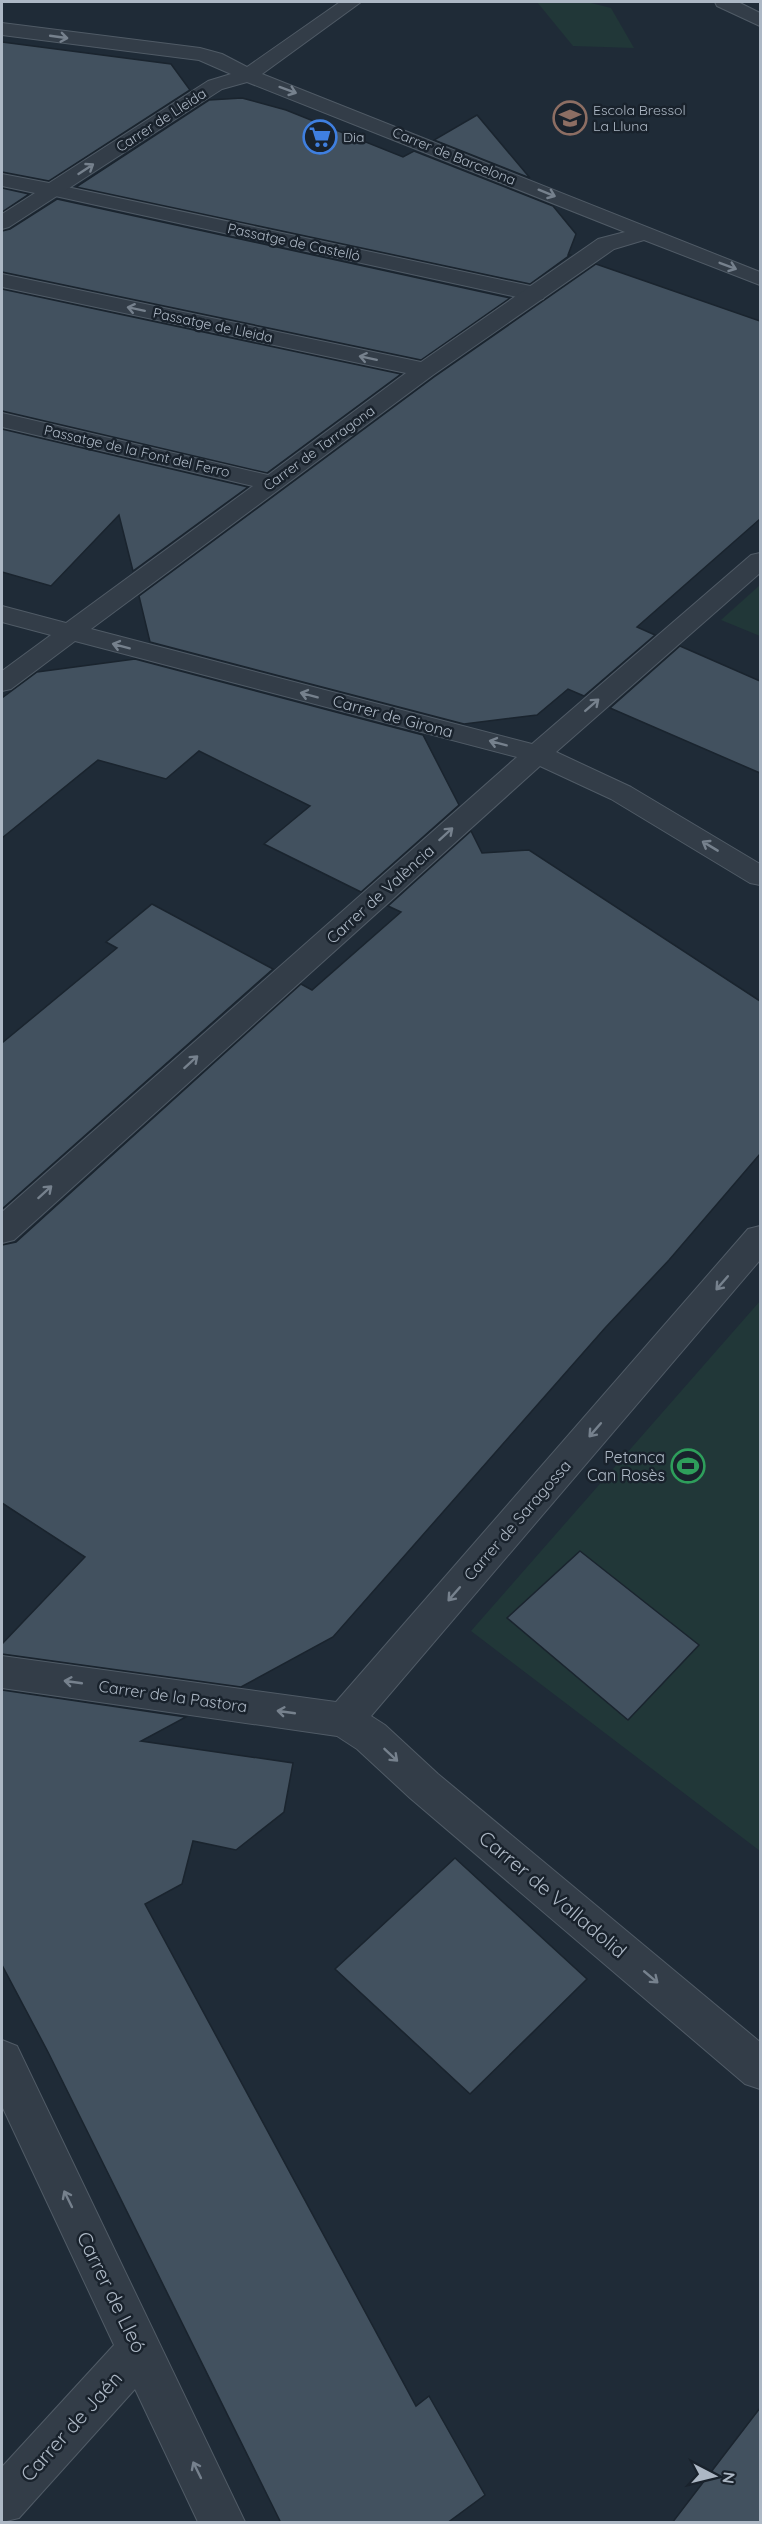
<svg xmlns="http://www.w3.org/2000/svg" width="762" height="2524" font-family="Quicksand,sans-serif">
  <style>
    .green { fill: #213738 }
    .building { fill: #42515f; stroke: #1a242e; stroke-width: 1.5 }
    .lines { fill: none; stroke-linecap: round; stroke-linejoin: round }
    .pedestrian-casing { stroke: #505b66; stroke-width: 2 }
    .minor-casing { stroke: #505b66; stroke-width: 2 }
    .pedestrian { fill: #333d48; fill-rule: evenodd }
    .minor { fill: #333d48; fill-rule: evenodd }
    .oneway { stroke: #76818d }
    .labels { text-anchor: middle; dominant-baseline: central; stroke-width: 5; stroke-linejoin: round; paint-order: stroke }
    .far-poi-label { font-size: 14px; fill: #adb8c5; stroke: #19222c; text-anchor: start }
    .far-street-label { font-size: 14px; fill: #adb8c5; stroke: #19222c }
    .street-label { font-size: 16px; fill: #adb8c5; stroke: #19222c }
    .poi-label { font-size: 16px; fill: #adb8c5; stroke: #19222c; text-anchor: end }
    .near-street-label { font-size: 20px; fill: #adb8c5; stroke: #19222c }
  </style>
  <rect width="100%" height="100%" fill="#1f2b37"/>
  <g class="green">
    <path d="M537,2H587L611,8L634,48L573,46Z"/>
    <path d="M760,585V636L721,620Z"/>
    <path d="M760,1301V1851L471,1631Z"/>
  </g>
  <g class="building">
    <path d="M2,42L171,64L190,90L49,181L2,172Z"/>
    <path d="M242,98L286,110L403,157L414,151L553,206L576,234L568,255H570L530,284L76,187L209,100Z"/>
    <path d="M477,115L530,178L434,140Z"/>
    <path d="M2,188L29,194L2,212Z"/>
    <path d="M57,199L510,298L421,360L2,272V231L10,229Z"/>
    <path d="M596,264L760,321V519L637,627L655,635L584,696L568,689L537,715L464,724L150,642L139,596L434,377Z"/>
    <path d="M2,289L401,374L267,473L2,411Z"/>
    <path d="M2,429L248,487L133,571L119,515L51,586L2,572Z"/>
    <path d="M680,646L760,681V773L610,708Z"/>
    <path d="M135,659L423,735L459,805L361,892L264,844L310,806L199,751L166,779L98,760L2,838V698L37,672Z"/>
    <path d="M471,831L482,853L529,850L760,1001V1154L669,1260L605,1328L333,1637L241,1687L2,1654V1644L85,1557L2,1503V1245L16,1242L301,984L312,990L401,912L388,906Z"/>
    <path d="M152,904L273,969L2,1209V1043L117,948L106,942Z"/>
    <path d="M580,1551L699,1645L628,1720L507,1618Z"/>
    <path d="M2,1690L186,1717L141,1741L293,1763L284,1812L236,1850L193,1841L182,1884L145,1904L416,2406L429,2396L485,2495L447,2523H281L48,2052L2,1965Z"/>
    <path d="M455,1858L587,1979L470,2094L335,1969Z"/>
    <path d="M760,2408V2523H672Z"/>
  </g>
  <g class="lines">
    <g class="pedestrian-casing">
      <path id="pedestrian" d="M53,184L535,287L543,289L546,294L543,299L535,301L46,194L43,190L46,186Z"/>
    </g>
    <g class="minor-casing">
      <g id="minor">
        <path d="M340,2H361L262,74L760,272V285L644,240L614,249L433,375L91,629L532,744L751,555L760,553V573L556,752L631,787L760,864V885L750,883L611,799L540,766L14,1240L2,1243V1212L517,757L75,641L11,689L2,691V671L51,635L2,622V606L66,623L253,486L2,427V413L268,475L406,373L2,287V274L421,362L598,239L625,232L247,82L222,89L9,227L2,229V214L35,193L2,186V174L49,183L208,81L231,74L199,60L2,35V23L200,48L222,54L247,67Z"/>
        <path d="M715,2H738L760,13V26L717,6Z"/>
        <path d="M760,1226V1260L371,1716L385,1725L438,1774L760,2042V2089L745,2084L410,1798L357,1749L337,1736L2,1688V1656L336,1702L748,1229Z"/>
        <path d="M2,2040L17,2046L245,2522H198L135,2389L19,2518L2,2522V2467L114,2345L2,2106Z"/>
      </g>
    </g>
    <use href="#pedestrian" class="pedestrian"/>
    <use href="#minor" class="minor"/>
  </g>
  <defs><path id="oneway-shaft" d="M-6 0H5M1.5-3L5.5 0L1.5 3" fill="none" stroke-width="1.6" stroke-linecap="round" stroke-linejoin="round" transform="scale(1.5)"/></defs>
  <g class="oneway">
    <use href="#oneway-shaft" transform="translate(59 37) rotate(8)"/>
    <use href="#oneway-shaft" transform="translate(288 90) rotate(20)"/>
    <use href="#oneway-shaft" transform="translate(86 169) rotate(-33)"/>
    <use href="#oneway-shaft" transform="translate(547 193) rotate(22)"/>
    <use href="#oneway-shaft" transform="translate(728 266) rotate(21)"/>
    <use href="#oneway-shaft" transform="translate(136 309) rotate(-168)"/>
    <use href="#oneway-shaft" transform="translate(368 358) rotate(-168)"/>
    <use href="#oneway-shaft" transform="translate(121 646) rotate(-165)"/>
    <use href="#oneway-shaft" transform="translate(309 695) rotate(-165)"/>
    <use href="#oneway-shaft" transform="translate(592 705) rotate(-41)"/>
    <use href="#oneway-shaft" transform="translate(498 743) rotate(-165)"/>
    <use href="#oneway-shaft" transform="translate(446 834) rotate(-42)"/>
    <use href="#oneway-shaft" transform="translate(710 846) rotate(-149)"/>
    <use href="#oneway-shaft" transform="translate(191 1062) rotate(-42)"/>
    <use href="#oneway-shaft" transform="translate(45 1192) rotate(-42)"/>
    <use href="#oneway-shaft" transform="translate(722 1283) rotate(131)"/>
    <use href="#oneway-shaft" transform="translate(595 1430) rotate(131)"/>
    <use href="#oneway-shaft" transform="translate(454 1594) rotate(131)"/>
    <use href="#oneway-shaft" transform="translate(73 1682) rotate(-172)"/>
    <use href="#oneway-shaft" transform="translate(286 1712) rotate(-172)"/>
    <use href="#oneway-shaft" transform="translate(391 1755) rotate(43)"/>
    <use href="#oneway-shaft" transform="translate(651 1977) rotate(40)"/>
    <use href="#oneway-shaft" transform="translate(68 2199) rotate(-116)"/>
    <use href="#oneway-shaft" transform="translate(197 2470) rotate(-116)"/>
  </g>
  <defs>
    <g id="school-ring" transform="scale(1.725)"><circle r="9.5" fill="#19222c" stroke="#8d6e63" stroke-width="1.5"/><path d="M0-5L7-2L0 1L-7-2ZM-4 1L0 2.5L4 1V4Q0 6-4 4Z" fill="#8d6e63"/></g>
    <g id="supermarket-ring" transform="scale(1.725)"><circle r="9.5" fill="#19222c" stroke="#3f7fe0" stroke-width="1.5"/><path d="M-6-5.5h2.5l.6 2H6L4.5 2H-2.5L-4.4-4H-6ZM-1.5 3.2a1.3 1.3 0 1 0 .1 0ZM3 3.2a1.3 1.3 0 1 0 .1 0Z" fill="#3f7fe0"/></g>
    <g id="stadium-ring" transform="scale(1.725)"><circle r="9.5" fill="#19222c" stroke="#2e9e5b" stroke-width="1.5"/><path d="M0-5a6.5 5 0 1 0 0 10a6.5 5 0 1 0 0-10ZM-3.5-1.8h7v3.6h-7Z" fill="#2e9e5b"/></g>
  </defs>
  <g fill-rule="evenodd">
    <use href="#school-ring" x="570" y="118"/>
    <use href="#supermarket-ring" x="320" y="137"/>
    <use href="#stadium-ring" x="688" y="1466"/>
  </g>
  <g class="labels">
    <g class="far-poi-label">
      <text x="593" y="110">Escola Bressol<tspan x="593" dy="16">La Lluna</tspan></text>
      <text x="343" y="137">Dia</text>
    </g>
    <g class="far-street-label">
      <text transform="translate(161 120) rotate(-33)">Carrer de Lleida</text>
      <text transform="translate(454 156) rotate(22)">Carrer de Barcelona</text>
      <text transform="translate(294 242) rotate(12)">Passatge de Castelló</text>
      <text transform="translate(213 325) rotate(12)">Passatge de Lleida</text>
      <text transform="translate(319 448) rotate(-36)">Carrer de Tarragona</text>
      <text transform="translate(137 451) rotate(13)">Passatge de la Font del Ferro</text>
    </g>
    <g class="street-label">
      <text transform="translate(393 716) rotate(15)">Carrer de Girona</text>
      <text transform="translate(380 894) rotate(-42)">Carrer de València</text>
      <text transform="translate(517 1520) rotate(-49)">Carrer de Saragossa</text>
      <text transform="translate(173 1696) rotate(8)">Carrer de la Pastora</text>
    </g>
    <g class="poi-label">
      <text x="665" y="1457">Petanca<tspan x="665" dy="18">Can Rosès</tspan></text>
    </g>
    <g class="near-street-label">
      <text transform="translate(553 1894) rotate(40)">Carrer de Valladolid</text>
      <text transform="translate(112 2292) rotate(64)">Carrer de Lleó</text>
      <text transform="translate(71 2426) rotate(-48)">Carrer de Jaén</text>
    </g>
  </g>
  <rect width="762" height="2524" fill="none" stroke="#adb8c5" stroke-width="6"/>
  <g transform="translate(714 2476) rotate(97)" stroke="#19222c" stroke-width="4.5" paint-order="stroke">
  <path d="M0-4.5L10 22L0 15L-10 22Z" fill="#adb8c5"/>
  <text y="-9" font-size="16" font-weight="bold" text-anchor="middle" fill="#adb8c5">N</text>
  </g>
</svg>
